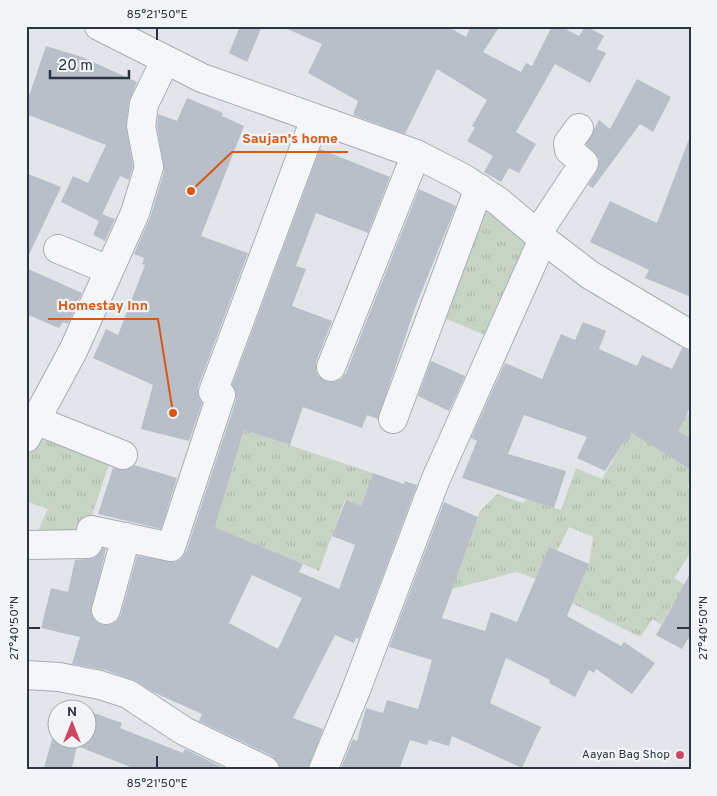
<svg xmlns="http://www.w3.org/2000/svg" width="717" height="796" font-family="Overpass,sans-serif">
  <style>
    .grass { fill: url(#grass-tufts) }
    .building { fill: #b9bfc8; fill-rule: evenodd }
    .lines { fill: none; stroke-linecap: round; stroke-linejoin: round }
    .minor-casing { stroke: #a7adb5; stroke-width: 30 }
    .minor { stroke: #f5f6f9; stroke-width: 28 }
    .ticks { fill: none; stroke: #2a3443; stroke-width: 2 }
    .poi-dot { fill: #cf4762; stroke: #f2f5f8; stroke-width: 2 }
    .labels { text-anchor: middle; dominant-baseline: central; stroke-width: 4.5; stroke-linejoin: round; paint-order: stroke }
    .poi-label { font-size: 12px; fill: #2a3443; stroke: #f2f5f8; text-anchor: end }
    .leader { fill: none; stroke: #de570f; stroke-width: 2 }
    .callout-dot { fill: #de570f; stroke: #f2f5f8; stroke-width: 2 }
    .callout-label { font-size: 14px; text-anchor: middle; font-weight: bold; fill: #de570f; stroke: #f2f5f8; stroke-width: 4.5; stroke-linejoin: round; paint-order: stroke }
    .neatline { fill: none; stroke: #2a3443; stroke-width: 2 }
    .ticks-label { font-size: 12px; text-anchor: middle; fill: #2a3443 }
  </style>
  <defs>
    <pattern id="grass-tufts" width="24" height="20" patternUnits="userSpaceOnUse" patternTransform="scale(1.25)"><rect width="24" height="20" fill="#c8d4c3"/><path d="M3 7l-1-3M5 7V3M7 7l1-3M15 17l-1-3M17 17v-4M19 17l1-3" fill="none" stroke="#acb7a9"/></pattern>
  </defs>
  <rect width="100%" height="100%" fill="#e2e6ea"/>
  <g class="grass">
    <path d="M480,201L528,242L487,336L437,315Z"/>
    <path d="M686,414L691,415V482L687,487L691,490V552L674,578L691,589L689,615L672,605L661,625L653,619L640,637L572,603L589,564L593,537L569,527L557,551L536,579L517,572L452,589L480,511L497,494L523,503L528,499L561,510L576,468L602,479L624,442L628,443L632,433L677,431Z"/>
    <path d="M38,428L111,458L84,540L32,543L48,509L26,501V452Z"/>
    <path d="M244,430L373,473L361,506L345,500L319,571L215,527Z"/>
  </g>
  <g class="building">
    <path d="M240,26H262L247,62L229,53Z"/>
    <path d="M280,26H447L466,37L471,26H500L483,52L521,72L526,63L532,66L552,26H560L579,36L586,26L604,36L597,49L606,53L590,83L555,64L516,132L536,144L519,173L509,168L501,182L484,172L493,156L467,141L475,128L472,126L487,100L437,69L405,134L353,115L358,101L308,73L322,44Z"/>
    <path d="M46,46L82,57L137,82L129,102L126,124L133,166L129,180L120,176L99,221L61,202L73,176L88,183L106,145L26,114V105Z"/>
    <path d="M637,79L671,97L653,132L640,124L593,188L588,185L597,171L599,158L586,144L599,120L610,129Z"/>
    <path d="M187,98L223,113L222,116L244,126L201,236L248,253L198,387V395L202,403L189,441L141,429L153,385L93,358L106,329L118,335L145,265L142,264L144,258L134,254L150,218L164,172L157,126L158,114L177,121Z"/>
    <path d="M689,139H691V297L645,278L649,270L590,242L610,201L657,223Z"/>
    <path d="M320,149L390,177L368,233L316,213L296,266L306,269L292,306L332,321L316,362V369L318,376L325,381L334,382L341,379L346,373L419,189L456,206L415,308L378,419L367,415L362,428L303,407L290,445L244,430L215,527L303,564L299,572L339,589L355,545L332,536L346,500L361,506L373,473L404,484L405,481L417,485L359,639L356,638L354,643L335,635L293,718L323,729L308,770H280L278,762L272,756L199,721L202,714L153,692L136,681L105,670L72,664L80,637L41,628L51,588L68,592L75,560L95,558L103,548L106,549L91,613L95,621L102,625H109L117,621L121,614L137,556L175,562L181,559L186,552L236,400V392L232,385ZM252,575L302,598L278,649L229,623Z"/>
    <path d="M26,173L61,187L26,261Z"/>
    <path d="M102,214L115,219L105,241L93,235Z"/>
    <path d="M26,268L82,293L68,324L63,322L59,328L26,314Z"/>
    <path d="M583,322L606,331L599,349L637,366L642,355L672,369L682,348L691,351V406L678,431L691,439V470L632,433L628,443L624,442L605,471L577,458L587,437L524,415L508,454L566,471L554,508L462,478L477,441L471,438L505,363L542,379L561,334L575,340Z"/>
    <path d="M431,361L465,376L449,411L418,396Z"/>
    <path d="M134,465L177,478L161,529L98,514L113,468L125,470Z"/>
    <path d="M444,502L478,517L442,618L485,631L491,612L517,622L549,547L589,564L567,616L621,646L624,642L655,663L632,694L596,669L594,673L589,670L575,697L549,683L550,680L506,658L490,703L541,727L522,768L452,736L449,746L429,740L427,745L410,740L399,770H340L353,739L357,741L366,708L383,713L387,700L418,709L432,660L389,647Z"/>
    <path d="M691,572V634L682,649L656,635Z"/>
    <path d="M88,711L122,723L120,728L183,753L185,749L228,770H138L77,746L72,768H44L58,718V738H88Z"/>
  </g>
  <g class="lines">
    <g class="minor-casing">
      <g id="minor">
        <path d="M99,26L202,78L416,154L463,178L498,201L543,239L590,275L691,335"/>
        <path d="M537,234L584,163L569,150L568,143L579,128"/>
        <path d="M58,249L109,270"/>
        <path d="M331,367L416,154"/>
        <path d="M393,419L479,188"/>
        <path d="M35,420L123,455"/>
        <path d="M26,438L73,351L135,213L149,167L141,126L144,104L165,61"/>
        <path d="M26,545L88,544L91,530L171,547L221,395L213,392L315,119"/>
        <path d="M106,610L126,537"/>
        <path d="M26,675L59,677L100,685L128,694L184,731L265,770"/>
        <path d="M323,770L356,690L435,481L543,239"/>
      </g>
    </g>
    <use href="#minor" class="minor"/>
  </g>
  <path class="ticks" d="M157,28V40M28,628H40M677,628H690M157,756V768"/>
  <circle class="poi-dot" cx="680" cy="755" r="5"/>
  <g class="labels">
    <g class="poi-label">
      <text x="670" y="755">Aayan Bag Shop</text>
    </g>
  </g>
  <path class="leader" d="M191 191L232 152H348M173 413L158 319H48"/>
  <g class="callout-dot">
    <circle cx="191" cy="191" r="5"/>
    <circle cx="173" cy="413" r="5"/>
  </g>
  <g class="callout-label">
    <text x="290" y="143">Saujan's home</text>
    <text x="103" y="310">Homestay Inn</text>
  </g>
  <rect width="717" height="796" fill="none" stroke="#f2f5f8" stroke-width="55"/>
  <g transform="translate(72 724)"><circle r="24" fill="#f2f5f8" stroke="#a2a8b0"/>
  <path d="M0-4L9 19L0 12L-9 19Z" fill="#cf4762"/>
  <text y="-8" font-size="14" font-weight="bold" text-anchor="middle" fill="#2a3443">N</text>
  </g>
  <path d="M50 70v8h79v-8" fill="none" stroke="#2a3443" stroke-width="2.5"/>
  <text x="58" y="70" font-size="15" fill="#2a3443" stroke="#f2f5f8" stroke-width="4" paint-order="stroke">20 m</text>
  <rect x="28" y="28" width="662" height="740" class="neatline"/>
  <g class="ticks-label">
    <text x="157" y="18">85°21'50"E</text>
    <text transform="translate(14 628) rotate(-90)" y="4">27°40'50"N</text>
    <text transform="translate(703 628) rotate(-90)" y="4">27°40'50"N</text>
    <text x="157" y="787">85°21'50"E</text>
  </g>
</svg>
